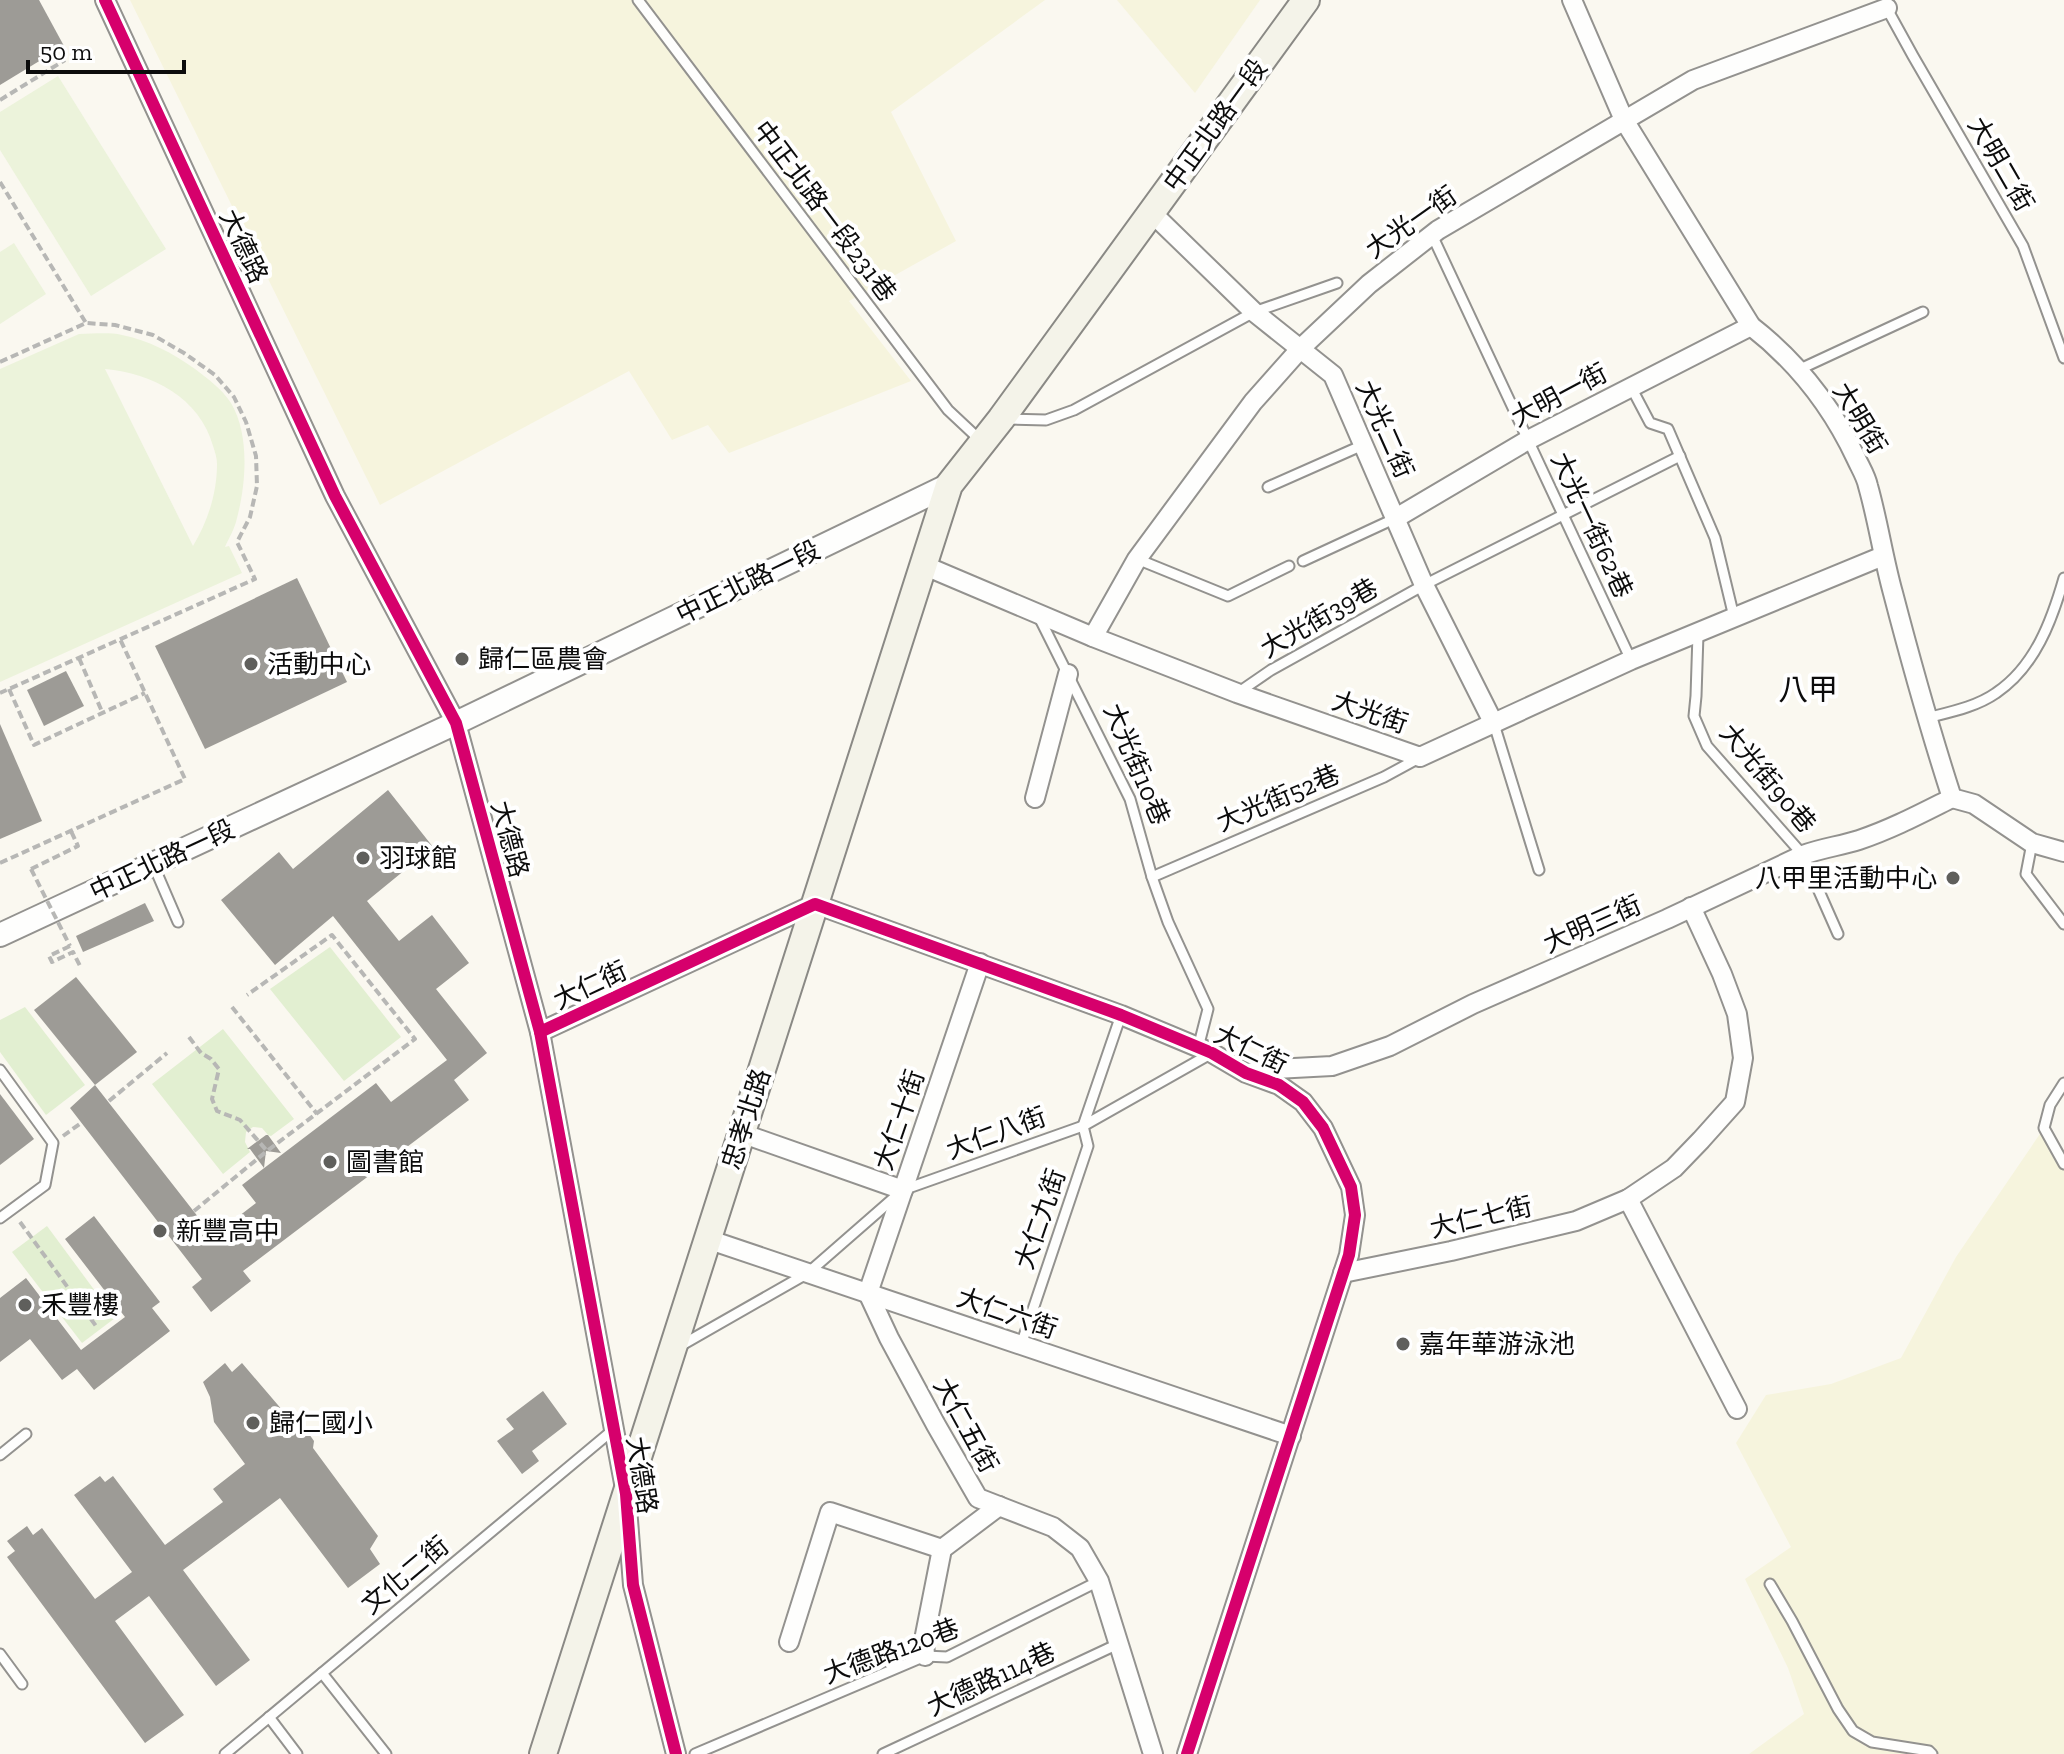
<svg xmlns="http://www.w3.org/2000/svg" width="2064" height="1754" font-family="'Zilla Slab','Noto Sans TC',serif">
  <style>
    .farmland { fill: #f6f4dd }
    .green { fill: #e2efd1 }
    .pitch { fill: #ecf3db; fill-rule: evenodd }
    .building { fill: #9d9b96 }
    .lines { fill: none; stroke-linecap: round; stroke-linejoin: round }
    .service-casing { stroke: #93928f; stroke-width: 13 }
    .minor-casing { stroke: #93928f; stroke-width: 22 }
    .tertiary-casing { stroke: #93928f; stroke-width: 26 }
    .secondary-casing { stroke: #8a8985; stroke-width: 30 }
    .path { stroke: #b7b7b5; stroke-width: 4; stroke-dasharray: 8 4; stroke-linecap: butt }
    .service { stroke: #fefefd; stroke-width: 9 }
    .minor { stroke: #fefefd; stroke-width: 18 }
    .tertiary { stroke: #fefefd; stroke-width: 22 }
    .secondary { stroke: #f4f3e9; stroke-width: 26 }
    .path-bridge { stroke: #b7b7b5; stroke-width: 4; stroke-dasharray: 8 4; stroke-linecap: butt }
    .cycleway-casing { stroke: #fff; stroke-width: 17 }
    .cycleway { stroke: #d6006c; stroke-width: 12 }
    .poi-dot { fill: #5f5f5c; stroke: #fff; stroke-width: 3 }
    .labels { text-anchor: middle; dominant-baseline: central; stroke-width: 8; stroke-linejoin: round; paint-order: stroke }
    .street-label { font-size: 26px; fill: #0c0c0c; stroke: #fff }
    .poi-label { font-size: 26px; fill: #0c0c0c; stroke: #fff; text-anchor: start }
    .quarter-label { font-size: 30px; fill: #0c0c0c; stroke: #fff }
  </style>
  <rect width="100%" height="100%" fill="#faf8f0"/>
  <g class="farmland">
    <path d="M130,0H1045L891,112L956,241L849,301L911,381L729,453L708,425L672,440L629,371L380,505Z"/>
    <path d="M1117,0H1260L1195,93Z"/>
    <path d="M2044,1128L2064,1165V1754H1749L1804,1714L1788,1668L1745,1579L1791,1547L1736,1443L1766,1395L1831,1384L1901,1358L1956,1257Z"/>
  </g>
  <g class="green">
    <path d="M330,947L401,1037L344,1081L270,989Z"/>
    <path d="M25,1007L85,1085L46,1115L0,1052V1020Z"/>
    <path d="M223,1029L294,1119L271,1136L268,1135L262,1128L253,1127L246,1132L245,1142L250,1152L223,1174L152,1084Z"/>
    <path d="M47,1226L115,1318L82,1343L12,1252Z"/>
  </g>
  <g class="pitch">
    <path d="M58,76L166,249L91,296L0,150V112Z"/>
    <path d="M14,243L46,294L0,324V252Z"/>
    <path d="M79,334C93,334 108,332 122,335C148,340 173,353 195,369C207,378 222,389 231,403C250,435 246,484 237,518C235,528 229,538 225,547L229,546L242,573L0,682V369ZM105,369C152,373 200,398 213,446C215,452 217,458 217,464C217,493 208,521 193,546Z"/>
  </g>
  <g class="building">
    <path d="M0,0H39L64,46L0,85Z"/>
    <path d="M297,578L347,682L205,749L155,646Z"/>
    <path d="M66,671L84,706L44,726L27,690Z"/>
    <path d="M0,724L42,821L0,839Z"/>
    <path d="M388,790L433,847L367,901L399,941L432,915L469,963L436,989L487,1053L454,1080L469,1100L243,1271L251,1281L211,1312L192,1287L202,1279L70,1108L95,1085L213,1236L256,1203L242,1185L376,1083L391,1102L447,1060L333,916L275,965L221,900L279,852L293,869Z"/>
    <path d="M145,903L154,921L83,952L76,936Z"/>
    <path d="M76,977L137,1052L95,1085L34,1010Z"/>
    <path d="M0,1094L34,1139L0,1165Z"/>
    <path d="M266,1135H268L281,1153L266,1151L264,1168L250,1149H247Z"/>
    <path d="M94,1216L160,1302L152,1308L170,1331L94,1390L77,1369L62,1380L30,1339L0,1362V1298L26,1278L81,1350L125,1317L65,1239Z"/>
    <path d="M225,1363L232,1372L242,1363L295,1425L304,1427L314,1441L313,1448L378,1536L370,1549L380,1564L348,1588L280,1498L183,1570L250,1660L216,1686L149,1596L115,1621L184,1715L145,1743L7,1557L15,1551L7,1541L27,1526L33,1535L42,1528L95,1599L132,1572L74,1495L100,1476L105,1482L113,1476L165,1545L223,1502L213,1489L245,1464L214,1422L210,1397L203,1382Z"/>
    <path d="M543,1391L567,1424L532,1451L539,1461L522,1474L497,1441L514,1429L506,1419Z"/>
  </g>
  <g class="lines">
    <g class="service-casing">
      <g id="service">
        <path d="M638,0L948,410L980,440"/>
        <path d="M1886,7L1913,56L2023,246L2064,358"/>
        <path d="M1432,235L1631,660"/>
        <path d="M1798,370L1923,312"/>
        <path d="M1631,387L1650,423L1668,429L1715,538L1734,617"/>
        <path d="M1008,419L1046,420L1074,410L1254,312L1337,283"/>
        <path d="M1268,487L1363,445"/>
        <path d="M1137,559L1228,596L1289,566"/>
        <path d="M1303,561L1396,518"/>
        <path d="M1039,617L1130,799L1152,877L1168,922L1208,1009L1198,1048"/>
        <path d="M1698,634L1696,696L1694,716L1707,746L1803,855L1838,934"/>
        <path d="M1239,692L1271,670L1424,585L1680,456"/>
        <path d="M1927,718C1950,712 1976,707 1996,693C2035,667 2052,620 2064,578"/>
        <path d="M1494,724L1539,870"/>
        <path d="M2032,843L2026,874L2064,924"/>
        <path d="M153,864L178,922"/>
        <path d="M1152,877L1384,777L1419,758"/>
        <path d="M0,1070L53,1143L45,1185L0,1218"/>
        <path d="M2064,1083L2050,1105L2044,1128L2064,1164"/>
        <path d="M1021,1345L1088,1146L1083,1126L1121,1015"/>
        <path d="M680,1346L808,1273L903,1190L1083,1126L1212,1053"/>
        <path d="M0,1455L26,1434"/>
        <path d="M1770,1584L1792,1621L1838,1709L1853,1731L1872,1742L1929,1751L1932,1754"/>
        <path d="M0,1654L22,1684"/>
        <path d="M322,1673L386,1754"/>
        <path d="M269,1717L297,1754"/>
        <path d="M225,1754L613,1430"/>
        <path d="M695,1754L925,1656L947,1657L1099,1581"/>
        <path d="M883,1754L1118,1644"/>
      </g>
    </g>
    <g class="minor-casing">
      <g id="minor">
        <path d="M105,0L335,496L456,723L540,1032L626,1494L633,1585L676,1754"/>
        <path d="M1572,0L1624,120L1751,326C1796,361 1832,407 1856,458C1860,467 1866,476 1868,486C1878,521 1883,557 1893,593C1911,662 1930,730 1952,798L1974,804L2032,843L2064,852"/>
        <path d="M1151,212L1254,312L1333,375L1424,585L1494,724"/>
        <path d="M1396,518L1528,440L1751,326"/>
        <path d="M923,565L1093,637L1237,693L1420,757L1631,660L1883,556"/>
        <path d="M1093,637L1137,559L1253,402L1301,348L1369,284L1438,230L1693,80L1887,8"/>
        <path d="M1035,798L1068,674"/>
        <path d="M980,963L868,1293L889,1338L936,1425L978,1498L1053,1527L1080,1548L1099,1581L1153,1754"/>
        <path d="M540,1032L815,904L1121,1015L1212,1053L1246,1073L1279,1085L1303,1102L1323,1128L1351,1187L1355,1215L1349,1255L1187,1754"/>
        <path d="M1248,1073L1275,1069L1332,1066L1390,1046L1473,1004L1667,919L1803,855C1822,848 1840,846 1859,840C1892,829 1922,813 1952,798"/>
        <path d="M741,1133L903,1190"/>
        <path d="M1628,1199L1737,1409"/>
        <path d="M707,1239L1291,1436"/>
        <path d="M1343,1273L1451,1251L1576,1221L1628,1199L1674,1168L1701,1140L1735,1102L1743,1058L1737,1014L1722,974L1691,907"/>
        <path d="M789,1642L830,1512L942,1549"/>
        <path d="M925,1656L924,1640L942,1549L999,1506"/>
      </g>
    </g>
    <g class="tertiary-casing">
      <path id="tertiary" d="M0,935L456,723L949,485"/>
    </g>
    <g class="secondary-casing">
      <path id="secondary" d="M543,1754L949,485L1001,419L1306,0"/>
    </g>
    <g class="path">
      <path d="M0,100L65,60"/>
      <path d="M0,182L86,323"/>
      <path d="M0,362L86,323L115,325L153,335L184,353L215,375L234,397L246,422L256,456L257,486L250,517L237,542L255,579L0,693"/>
      <path d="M79,658L103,714"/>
      <path d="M9,689L34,745L145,693"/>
      <path d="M0,863L185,779L120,639"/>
      <path d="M31,869L78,846L71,831"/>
      <path d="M70,946L49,956L52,962L73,952L81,968"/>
      <path d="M232,1007L317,1114"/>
      <path d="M189,1037L201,1053L211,1059L219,1069L212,1099L217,1111L240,1120L267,1151"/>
      <path d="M109,1101L167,1053"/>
      <path d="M63,1136L81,1123"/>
      <path d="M194,1211L267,1151L415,1039L332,935L247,995"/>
      <path d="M20,1222L96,1326"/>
    </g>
    <use href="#service" class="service"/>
    <use href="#minor" class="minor"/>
    <use href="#tertiary" class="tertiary"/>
    <use href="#secondary" class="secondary"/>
    <path class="path-bridge" d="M31,869L70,946"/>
    <g class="cycleway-casing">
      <g id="cycleway">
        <path d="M105,0L335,496L456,723L540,1032L626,1494L633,1585L676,1754"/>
        <path d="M540,1032L815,904L1121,1015L1212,1053L1246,1073L1279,1085L1303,1102L1323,1128L1351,1187L1355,1215L1349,1255L1187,1754"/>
      </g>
    </g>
    <use href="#cycleway" class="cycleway"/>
  </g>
  <g class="poi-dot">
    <circle cx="462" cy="659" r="8"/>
    <circle cx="251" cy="664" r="8"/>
    <circle cx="363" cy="858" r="8"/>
    <circle cx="1953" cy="878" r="8"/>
    <circle cx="330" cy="1162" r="8"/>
    <circle cx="160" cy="1231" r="8"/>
    <circle cx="25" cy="1305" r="8"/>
    <circle cx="1403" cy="1344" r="8"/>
    <circle cx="253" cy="1423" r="8"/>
  </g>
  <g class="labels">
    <g class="street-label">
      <text transform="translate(1215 125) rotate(-54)">中正北路一段</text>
      <text transform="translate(2001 164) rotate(60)">大明二街</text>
      <text transform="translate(825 211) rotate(53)">中正北路一段231巷</text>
      <text transform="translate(1411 222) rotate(-35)">大光一街</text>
      <text transform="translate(244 246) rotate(65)">大德路</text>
      <text transform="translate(1559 395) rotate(-28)">大明一街</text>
      <text transform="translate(1860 418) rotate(59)">大明街</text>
      <text transform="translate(1385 429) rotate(66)">大光二街</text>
      <text transform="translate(1592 525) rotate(65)">大光一街62巷</text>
      <text transform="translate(748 582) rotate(-26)">中正北路一段</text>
      <text transform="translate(1319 618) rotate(-30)">大光街39巷</text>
      <text transform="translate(1370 712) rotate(19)">大光街</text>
      <text transform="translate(1137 764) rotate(67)">大光街10巷</text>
      <text transform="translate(1768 778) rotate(50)">大光街90巷</text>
      <text transform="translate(1278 798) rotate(-23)">大光街52巷</text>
      <text transform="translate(510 839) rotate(75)">大德路</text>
      <text transform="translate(162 860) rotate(-25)">中正北路一段</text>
      <text transform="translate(1592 924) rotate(-24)">大明三街</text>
      <text transform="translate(590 985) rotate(-25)">大仁街</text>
      <text transform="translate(1251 1049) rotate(26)">大仁街</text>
      <text transform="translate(746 1119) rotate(-72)">忠孝北路</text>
      <text transform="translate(899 1120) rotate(-71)">大仁十街</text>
      <text transform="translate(996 1133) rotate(-20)">大仁八街</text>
      <text transform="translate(1481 1217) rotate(-13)">大仁七街</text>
      <text transform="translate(1040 1219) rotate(-71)">大仁九街</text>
      <text transform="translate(1007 1313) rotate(19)">大仁六街</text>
      <text transform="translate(966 1425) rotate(61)">大仁五街</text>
      <text transform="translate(642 1475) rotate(81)">大德路</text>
      <text transform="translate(405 1575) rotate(-40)">文化二街</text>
      <text transform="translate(891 1651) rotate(-20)">大德路120巷</text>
      <text transform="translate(991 1679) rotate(-25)">大德路114巷</text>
    </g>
    <g class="poi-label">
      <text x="478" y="659">歸仁區農會</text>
      <text x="267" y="664">活動中心</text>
      <text x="379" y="858">羽球館</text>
      <text x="1937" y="878" text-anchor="end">八甲里活動中心</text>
      <text x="346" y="1162">圖書館</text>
      <text x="176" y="1231">新豐高中</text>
      <text x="41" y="1305">禾豐樓</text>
      <text x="1419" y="1344">嘉年華游泳池</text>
      <text x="269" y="1423">歸仁國小</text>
    </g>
    <g class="quarter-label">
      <text x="1808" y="690">八甲</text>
    </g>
  </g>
  <path d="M28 60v12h156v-12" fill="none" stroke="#0c0c0c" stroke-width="4"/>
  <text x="40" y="60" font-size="24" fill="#0c0c0c" stroke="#ffffff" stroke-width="6" paint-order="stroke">50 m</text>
</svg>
